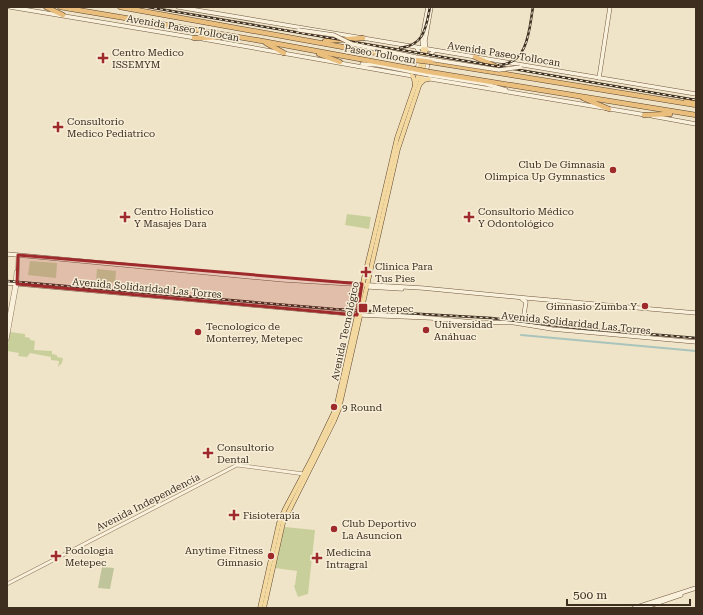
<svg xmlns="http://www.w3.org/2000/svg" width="703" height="615" font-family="'Roboto Serif',serif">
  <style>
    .green { fill: #c9cf9b }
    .cemetery { fill: #bfc49a }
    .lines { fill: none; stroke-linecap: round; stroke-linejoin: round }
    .canal { stroke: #a9c4bc; stroke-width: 2 }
    .secondary-tunnel { stroke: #ccc0a6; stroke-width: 3.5; stroke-dasharray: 3.5 2; stroke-linecap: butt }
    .tertiary-casing { stroke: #8d765c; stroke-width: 4 }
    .secondary-casing { stroke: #6f573f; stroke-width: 4.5 }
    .primary-casing { stroke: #5b4430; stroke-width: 5 }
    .trunk-casing { stroke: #5b4430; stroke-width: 5.5 }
    .tertiary { stroke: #faf1dc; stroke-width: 3 }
    .secondary { stroke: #faf1dc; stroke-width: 3.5 }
    .primary { stroke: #f3d9a0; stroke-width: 4 }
    .trunk { stroke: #eabe7c; stroke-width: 4.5 }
    .rail-casing { stroke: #3d2e20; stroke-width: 2.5 }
    .rail { stroke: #f7eed8; stroke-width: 1; stroke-dasharray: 3; stroke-linecap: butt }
    .secondary-bridge-casing { stroke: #6f573f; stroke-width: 4.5; stroke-linecap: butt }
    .trunk-bridge-casing { stroke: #5b4430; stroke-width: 5.5; stroke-linecap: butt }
    .secondary-bridge { stroke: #faf1dc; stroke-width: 3.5 }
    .trunk-bridge { stroke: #eabe7c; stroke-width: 4.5 }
    .marked { fill: #9e2a2b; fill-opacity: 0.2; stroke: #9e2a2b; stroke-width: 3; stroke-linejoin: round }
    .poi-dot { fill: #9e2a2b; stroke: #f7eed8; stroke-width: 1.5 }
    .labels { text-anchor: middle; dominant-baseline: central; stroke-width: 3; stroke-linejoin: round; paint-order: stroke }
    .street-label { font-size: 10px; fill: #3d2e20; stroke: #f7eed8 }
    .poi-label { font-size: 10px; fill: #3d2e20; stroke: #f7eed8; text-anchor: start }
  </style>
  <rect width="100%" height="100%" fill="#f0e4c8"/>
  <g class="green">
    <path d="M347,214L371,217L369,229L345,225Z"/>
    <path d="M30,261L57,263L56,278L28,275Z"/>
    <path d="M97,269L116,271L115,283L96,281Z"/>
    <path d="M10,332L25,334V337L30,338V340L35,341L34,350L52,351V354L57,355V357L63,358L62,363L58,367L59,361L51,360V357L30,353L27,357L18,356L19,353L7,351Z"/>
    <path d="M285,527L315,530L308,594L298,597L294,586L295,585L297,571L275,568L284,528Z"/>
  </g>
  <path class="cemetery" d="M102,567L114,568L110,589L98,588Z"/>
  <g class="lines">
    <path class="canal" d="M521,335L696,351"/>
    <path class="secondary-tunnel" d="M354,313H365"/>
    <g class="tertiary-casing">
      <g id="tertiary">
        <path d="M7,327L15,284L16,272"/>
        <path d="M7,340L17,284L18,255"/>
        <path d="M7,584L237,465L304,474"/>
      </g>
    </g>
    <g class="secondary-casing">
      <g id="secondary">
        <path d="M10,7L196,38"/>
        <path d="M178,7L696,94"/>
        <path d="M203,39L413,76"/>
        <path d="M423,49L422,39L428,7"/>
        <path d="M426,49L425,41L431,7"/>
        <path d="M362,64L378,65L413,72"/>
        <path d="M417,71L420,54L417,48"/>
        <path d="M426,74L429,55L434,51"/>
        <path d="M429,75L486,84L506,90"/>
        <path d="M419,77L646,115"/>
        <path d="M599,78L610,7"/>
        <path d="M652,116L696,124"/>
        <path d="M7,254L284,280L422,288L526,298L696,313"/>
        <path d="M7,283L361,315L431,318L483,323L509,322L552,329L696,342"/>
        <path d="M369,287L402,289"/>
        <path d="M376,314L422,316"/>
        <path d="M519,323L523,320L526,302L522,299"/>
        <path d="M634,608L696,588"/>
        <path d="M643,608L681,595"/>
      </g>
    </g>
    <g class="primary-casing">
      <g id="primary">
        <path d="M412,75L414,79L415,86"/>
        <path d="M420,84L424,80L429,79"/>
        <path d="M260,608L279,523L285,509L311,460L336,408L357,315L364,278L373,241L397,138L418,77L423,49"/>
        <path d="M264,608L283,523L334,421L339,409L398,149L422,77L426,49"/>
      </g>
    </g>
    <g class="trunk-casing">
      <g id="trunk">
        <path d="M46,7L63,15"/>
        <path d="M60,7L262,41L414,69"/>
        <path d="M120,7L415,60"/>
        <path d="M194,38L221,37"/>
        <path d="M325,41L363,38"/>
        <path d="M266,43L284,53"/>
        <path d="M319,54L340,62"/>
        <path d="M475,57L504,70"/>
        <path d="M431,62L696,105"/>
        <path d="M430,72L696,115"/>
        <path d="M583,98L609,109"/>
        <path d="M686,101H696"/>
        <path d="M644,115L670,114"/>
      </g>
    </g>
    <use href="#tertiary" class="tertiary"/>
    <use href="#secondary" class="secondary"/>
    <use href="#primary" class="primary"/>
    <use href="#trunk" class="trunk"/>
    <g class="rail-casing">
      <g id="rail">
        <path d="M148,7L696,100"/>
        <path d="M400,48C425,45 426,27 430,7"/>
        <path d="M499,65C529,63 529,29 533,7"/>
        <path d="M7,281L334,309L491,318L577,328L696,338"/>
      </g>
    </g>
    <use href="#rail" class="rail"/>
    <g class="secondary-bridge-casing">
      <g id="secondary-bridge">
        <path d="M299,30L334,35L352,44L416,57L499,70L520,67"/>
        <path d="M413,72L429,75"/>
      </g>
    </g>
    <g class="trunk-bridge-casing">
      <g id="trunk-bridge">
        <path d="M415,60L431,62"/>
        <path d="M414,69L430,72"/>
      </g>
    </g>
    <use href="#secondary-bridge" class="secondary-bridge"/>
    <use href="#trunk-bridge" class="trunk-bridge"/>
  </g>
  <path class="marked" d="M18,255L362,284L357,315L17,284Z"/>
  <g class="poi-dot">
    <path d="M101 52h4v4h4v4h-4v4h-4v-4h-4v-4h4z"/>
    <path d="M56 121h4v4h4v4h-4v4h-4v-4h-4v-4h4z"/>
    <circle cx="613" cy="170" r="4"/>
    <path d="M123 211h4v4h4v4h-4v4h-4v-4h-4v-4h4z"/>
    <path d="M467 211h4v4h4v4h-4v4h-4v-4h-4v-4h4z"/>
    <path d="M364 266h4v4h4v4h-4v4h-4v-4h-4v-4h4z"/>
    <circle cx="645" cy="306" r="4"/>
    <rect x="358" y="303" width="10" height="10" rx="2"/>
    <circle cx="426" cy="330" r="4"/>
    <circle cx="198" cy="332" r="4"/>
    <circle cx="334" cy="407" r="4"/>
    <path d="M206 447h4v4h4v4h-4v4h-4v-4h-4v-4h4z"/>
    <path d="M232 509h4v4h4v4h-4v4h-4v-4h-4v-4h4z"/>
    <circle cx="334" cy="529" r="4"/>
    <path d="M54 550h4v4h4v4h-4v4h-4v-4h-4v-4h4z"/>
    <circle cx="271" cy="556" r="4"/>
    <path d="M315 552h4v4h4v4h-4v4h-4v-4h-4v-4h4z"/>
  </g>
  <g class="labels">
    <g class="street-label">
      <text transform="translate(183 28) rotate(10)">Avenida Paseo Tollocan</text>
      <text transform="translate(380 54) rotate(10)">Paseo Tollocan</text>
      <text transform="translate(504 54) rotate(9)">Avenida Paseo Tollocan</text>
      <text transform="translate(147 288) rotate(5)">Avenida Solidaridad Las Torres</text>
      <text transform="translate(576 323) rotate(6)">Avenida Solidaridad Las Torres</text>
      <text transform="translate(345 331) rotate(-78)">Avenida Tecnológico</text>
      <text transform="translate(148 502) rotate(-27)">Avenida Independencia</text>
    </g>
    <g class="poi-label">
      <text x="112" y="52">Centro Medico<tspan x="112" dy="12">ISSEMYM</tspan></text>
      <text x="67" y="121">Consultorio<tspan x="67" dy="12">Medico Pediatrico</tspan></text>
      <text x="605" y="164" text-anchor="end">Club De Gimnasia<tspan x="605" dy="12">Olimpica Up Gymnastics</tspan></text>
      <text x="134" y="211">Centro Holistico<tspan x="134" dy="12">Y Masajes Dara</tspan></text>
      <text x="478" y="211">Consultorio Médico<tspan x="478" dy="12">Y Odontológico</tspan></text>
      <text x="375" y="266">Clinica Para<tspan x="375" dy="12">Tus Pies</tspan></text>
      <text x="637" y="306" text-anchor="end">Gimnasio Zumba Y</text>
      <text x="372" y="308">Metepec</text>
      <text x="434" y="324">Universidad<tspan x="434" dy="12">Anáhuac</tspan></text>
      <text x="206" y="326">Tecnologico de<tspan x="206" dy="12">Monterrey, Metepec</tspan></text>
      <text x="342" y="407">9 Round</text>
      <text x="217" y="447">Consultorio<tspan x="217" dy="12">Dental</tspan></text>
      <text x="243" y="515">Fisioterapia</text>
      <text x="342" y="523">Club Deportivo<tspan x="342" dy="12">La Asuncion</tspan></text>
      <text x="65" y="550">Podologia<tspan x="65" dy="12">Metepec</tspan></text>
      <text x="263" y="550" text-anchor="end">Anytime Fitness<tspan x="263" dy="12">Gimnasio</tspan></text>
      <text x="326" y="552">Medicina<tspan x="326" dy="12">Intragral</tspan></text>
    </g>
  </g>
  <rect width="703" height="615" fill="none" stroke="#3d2e20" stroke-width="16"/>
  <path d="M567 599v6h123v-6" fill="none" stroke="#3d2e20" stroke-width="2"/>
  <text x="573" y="599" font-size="12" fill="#3d2e20" stroke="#f7eed8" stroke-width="3" paint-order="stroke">500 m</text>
</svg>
